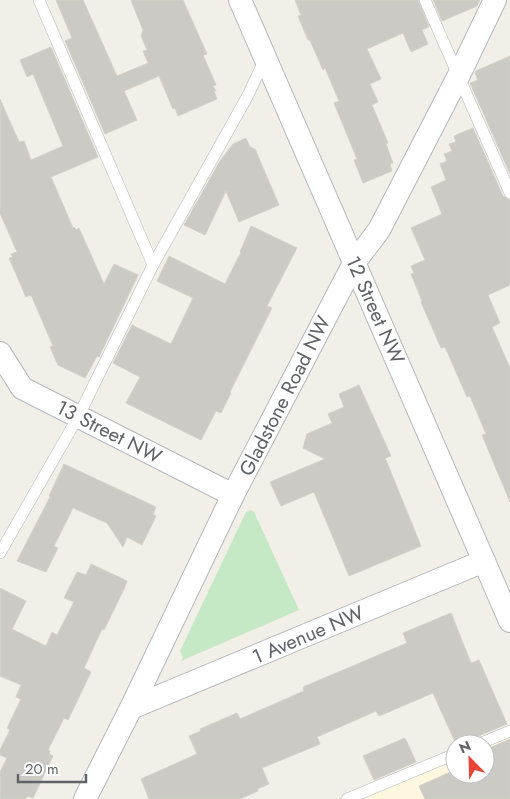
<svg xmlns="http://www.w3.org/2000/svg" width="510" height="799" font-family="Jost,sans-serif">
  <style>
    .commercial { fill: #fef7e0 }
    .green { fill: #c5e8c5 }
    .building { fill: #cccac5; stroke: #d6d1c6 }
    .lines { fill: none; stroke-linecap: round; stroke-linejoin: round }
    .service-casing { stroke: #b5b8bc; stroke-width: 12 }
    .minor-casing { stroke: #b5b8bc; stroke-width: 24 }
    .service { stroke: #fff; stroke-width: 11 }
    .minor { stroke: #fff; stroke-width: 22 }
    .labels { text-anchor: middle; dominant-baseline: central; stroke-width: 4; stroke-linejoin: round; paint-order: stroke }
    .street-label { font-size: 20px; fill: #5f6368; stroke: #fff }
  </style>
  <rect width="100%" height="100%" fill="#f1efe8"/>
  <path class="commercial" d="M510,731V799H347L455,754V774H485V744Z"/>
  <path class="green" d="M250,510L254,512L299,610L181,661L183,658L180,651L246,512Z"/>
  <g class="building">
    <path d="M56,0H83L117,76L148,63L143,51L147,50L141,36L143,30L131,0H183L207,54L203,55L216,85L213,86L216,91H214L217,99L178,116L175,108L173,109L159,76L124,91L137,120L105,134L65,41L72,38Z"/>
    <path d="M295,0H418L429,27L422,30L428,44L411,52L403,33L367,49L381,79L370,84L378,102L372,105L388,143L386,144L393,163L390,164L392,171L363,183L354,160L357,159L334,103L339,101L325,68L323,70L310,40H308L298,16L301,15Z"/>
    <path d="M433,0H480L477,6L442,21Z"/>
    <path d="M51,47L98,157L51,177L73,228L74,227L76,230L79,228L104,284L114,264L138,275L99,357L97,356L85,378L58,365L50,347L53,346L32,297L30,295L26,297L9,258L13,257L11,254L17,252L0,213V99L19,142L24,141L31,160L63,146L33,74L27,77L20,60Z"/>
    <path d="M510,56V174L470,83L478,80L475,73L476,71Z"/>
    <path d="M473,128L503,196L510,200V285L488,295L500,323L492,327L510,368V502L482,435L486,434L470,396L467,397L445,347L441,348L421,302L422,301L411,274L414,273L411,266L425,260L411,228L442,214L431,187L446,180L440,164L447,161L444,154L452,151L449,144L456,142L454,136Z"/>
    <path d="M246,138L250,147L255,149L279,205L239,222L226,191L205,235L184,225L220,161L233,144Z"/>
    <path d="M251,226L297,248L267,306L272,308L230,392L231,393L221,413L216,411L201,440L126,403L140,377L113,363L132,325L171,344L193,298L157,281L169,256L225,284L241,252H240Z"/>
    <path d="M359,385L391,456L385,458L386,460L421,546L349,576L314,492L281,506L270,482L325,459L303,448L307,434L332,423L328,414L344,407L339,394Z"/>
    <path d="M64,464L156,507L153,514L156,516L142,545L127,537L123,547L107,523L73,508L54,546L58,548L46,572L17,561L50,497L49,496Z"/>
    <path d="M91,564L127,581L124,589L104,630L102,629L84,668L91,672L68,720L64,718L48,750L50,751L49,754L53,756L33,798L28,796L25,799H0V772L7,758L0,755V750L10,730L7,728L21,699L16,697L21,685L0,676V588L26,601L12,629L46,646L52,632L57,635L74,602L64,598L77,572L86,575Z"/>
    <path d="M451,613L471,663L479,660L507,724L476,737L472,744H456L433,693L379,716L376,711L317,737L320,744L262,768L269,784L257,789L258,791L240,799H149L141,779L197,754L189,736L201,731L200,729L237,713L240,719L304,691L303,687L407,643L403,633Z"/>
    <path d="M405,738L416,762L374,780L363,756Z"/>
    <path d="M510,739V799H425L419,786L455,770V774H485V750Z"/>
  </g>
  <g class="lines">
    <g class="service-casing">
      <g id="service">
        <path d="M39,0L153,265"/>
        <path d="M425,0L510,193"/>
        <path d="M0,553L78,417L153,265L247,97L265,59"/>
        <path d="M479,744L510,731"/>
        <path d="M347,799L455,754"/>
      </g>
    </g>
    <g class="minor-casing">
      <g id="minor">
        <path d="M240,0L510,621"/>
        <path d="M0,353L22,388L233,495"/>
        <path d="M131,708L484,561"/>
        <path d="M85,799L131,708L233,495L354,263L379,230L458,77L495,0"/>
      </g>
    </g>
    <use href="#service" class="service"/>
    <use href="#minor" class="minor"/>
  </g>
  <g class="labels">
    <g class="street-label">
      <text transform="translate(375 310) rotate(66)">12 Street NW</text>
      <text transform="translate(285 396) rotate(-63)">Gladstone Road NW</text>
      <text transform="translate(109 432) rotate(27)">13 Street NW</text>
      <text transform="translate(308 635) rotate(-23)">1 Avenue NW</text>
    </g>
  </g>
  <g transform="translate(470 759) rotate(337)"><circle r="24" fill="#ffffff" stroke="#bfc1c3"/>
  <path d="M0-4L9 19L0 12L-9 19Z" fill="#ea4335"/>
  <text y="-8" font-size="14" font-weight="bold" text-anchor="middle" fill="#5f6368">N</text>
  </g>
  <path d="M18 774v8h68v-8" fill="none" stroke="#5f6368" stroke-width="2.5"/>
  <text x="25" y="774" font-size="15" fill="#5f6368" stroke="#ffffff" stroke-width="4" paint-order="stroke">20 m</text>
</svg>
